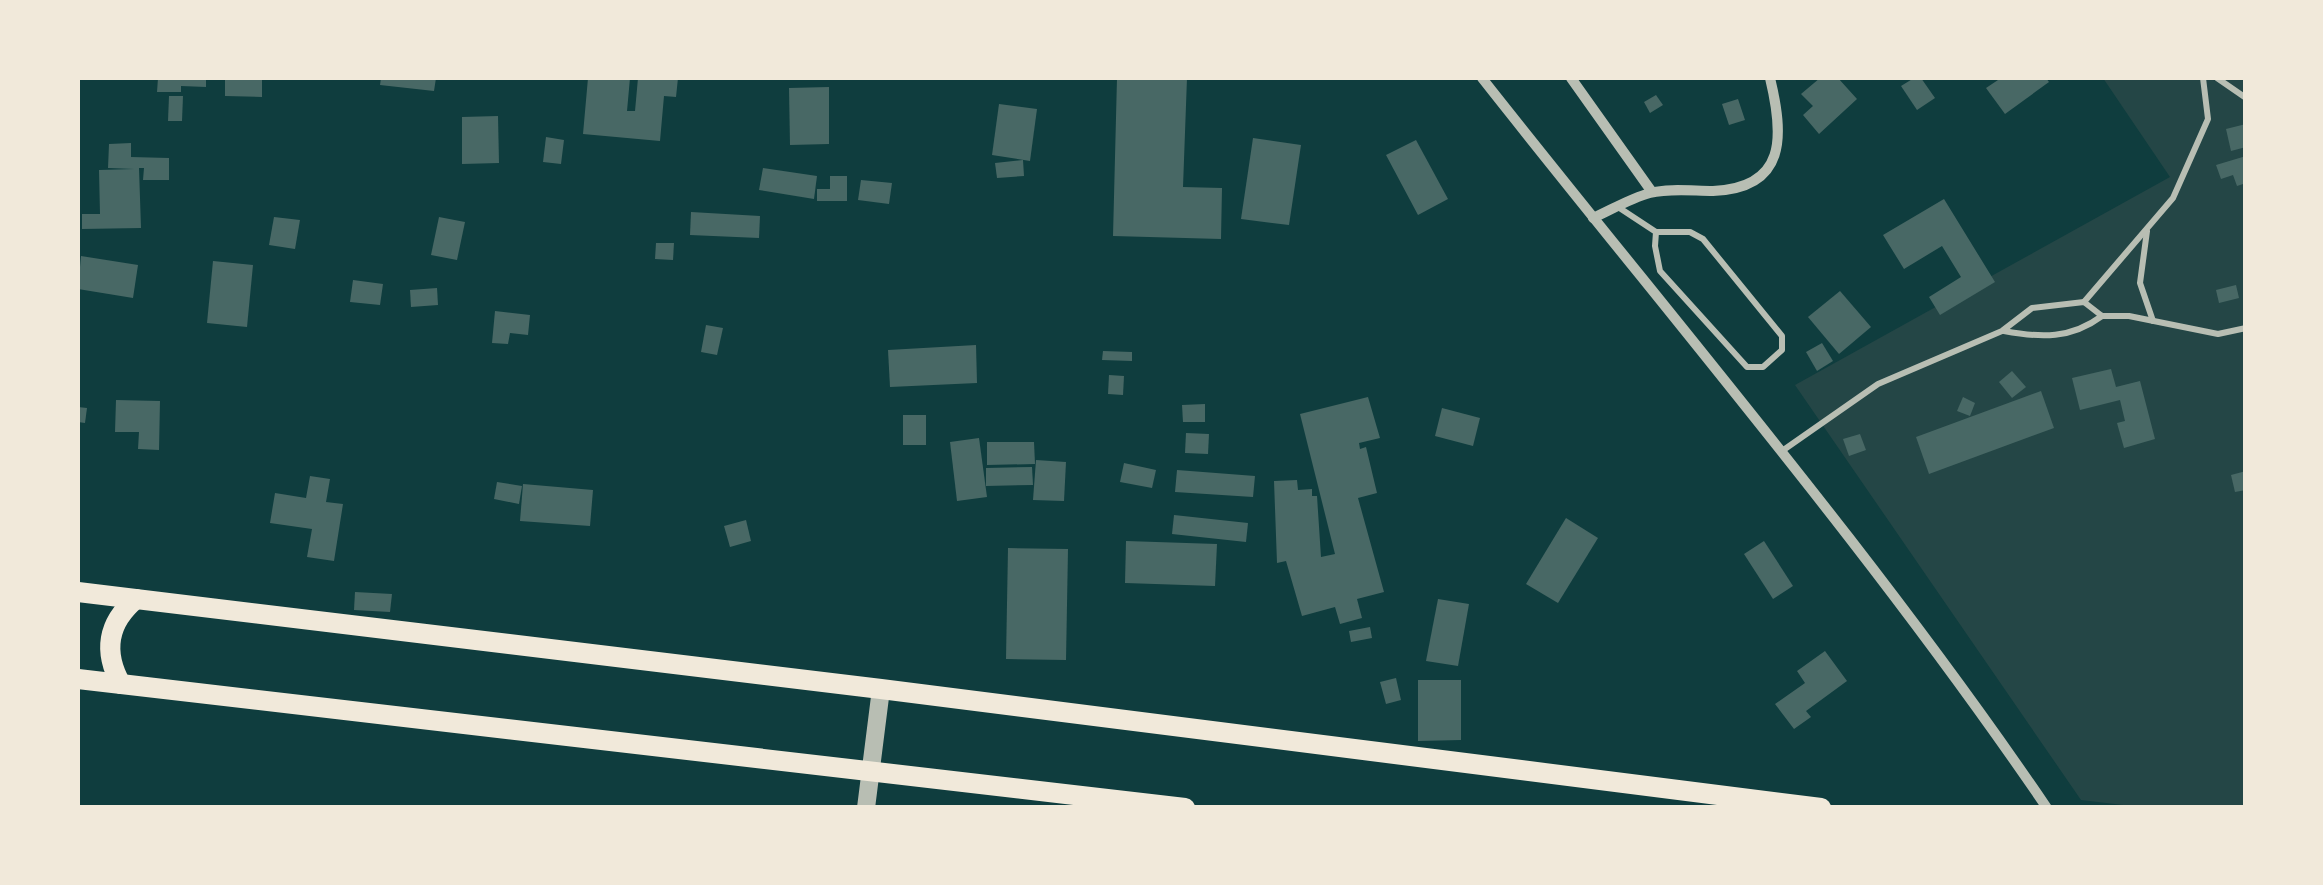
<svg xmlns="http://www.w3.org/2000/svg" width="2323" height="885" font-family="'Golos Text',sans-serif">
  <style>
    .green { fill: #244646 }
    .building { fill: #486865 }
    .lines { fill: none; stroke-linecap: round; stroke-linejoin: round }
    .service { stroke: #b8beb3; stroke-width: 6 }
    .minor { stroke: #b8beb3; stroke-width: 10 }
    .tertiary { stroke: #b8beb3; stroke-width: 18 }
    .secondary { stroke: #f1e9da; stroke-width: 20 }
  </style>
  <rect width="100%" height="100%" fill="#0f3d3e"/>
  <path class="green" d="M2103,78H2245V807L2148,808L2081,800L1795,385L2170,177Z"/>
  <g class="building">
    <path d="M158,78H206V87L181,86V92H157Z"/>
    <path d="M225,78H262V97L225,96Z"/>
    <path d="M381,78H436L434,91L380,85Z"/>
    <path d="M588,78H630L627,111H635L638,78H678L676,97L664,96L660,141L583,134Z"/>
    <path d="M1117,78H1187L1183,187L1222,188L1221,239L1113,236Z"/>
    <path d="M1820,78H1838L1857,99L1819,134L1803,115L1813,106L1801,94Z"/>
    <path d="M1914,78H1921L1935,98L1917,110L1901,86Z"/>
    <path d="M2001,78H2046L2049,82L2005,114L1986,88Z"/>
    <path d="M829,87V144L790,145L789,88Z"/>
    <path d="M1656,95L1663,105L1650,113L1644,102Z"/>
    <path d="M169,96H183L182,121H168Z"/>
    <path d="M1738,99L1745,120L1729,125L1722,104Z"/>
    <path d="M999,104L1037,109L1030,161L992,155Z"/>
    <path d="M498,116L499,163L462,164V117Z"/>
    <path d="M2246,124V147L2231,151L2226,129Z"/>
    <path d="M546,137L564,140L561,164L543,162Z"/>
    <path d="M1253,138L1301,145L1289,225L1241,219Z"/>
    <path d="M1416,140L1448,199L1418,215L1386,155Z"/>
    <path d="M131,143V157L169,158V180H143L144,168H139L141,228L82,229V214H100L99,170L134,169L108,168L109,144Z"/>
    <path d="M2246,156V183L2237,186L2233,175L2221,179L2216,165Z"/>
    <path d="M1023,160L1024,176L997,178L995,163Z"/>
    <path d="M763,168L817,176L814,199L759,190Z"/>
    <path d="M830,176H847V201H817V189H830Z"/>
    <path d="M861,180L892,183L889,204L858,200Z"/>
    <path d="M1944,199L1995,282L1940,315L1929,297L1961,277L1942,246L1904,269L1883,235Z"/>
    <path d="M691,212L760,216L759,238L690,235Z"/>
    <path d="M274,217L300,220L295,249L269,245Z"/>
    <path d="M439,217L465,222L457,260L431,255Z"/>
    <path d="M656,243H674L673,260L655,259Z"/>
    <path d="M81,256L138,265L133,298L78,289Z"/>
    <path d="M213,261L253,265L247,327L207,323Z"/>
    <path d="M353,280L383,284L380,305L350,302Z"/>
    <path d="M2236,285L2239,298L2219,303L2216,290Z"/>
    <path d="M437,288L438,305L411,307L410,290Z"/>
    <path d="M1840,291L1871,327L1839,354L1808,317Z"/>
    <path d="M495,311L530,315L528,335L510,333L508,344L492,343Z"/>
    <path d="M706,325L723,328L717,355L701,352Z"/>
    <path d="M1822,343L1833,361L1817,371L1806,352Z"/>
    <path d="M976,345L977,383L890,387L888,350Z"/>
    <path d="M1103,351L1132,352V361L1102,360Z"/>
    <path d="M2111,369L2116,387L2140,381L2155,439L2124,448L2117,423L2125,421L2120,400L2080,410L2072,378Z"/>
    <path d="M2012,371L2026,387L2012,398L1999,382Z"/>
    <path d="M1109,375L1124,376L1123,395L1108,394Z"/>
    <path d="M2041,391L2054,428L1929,474L1916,437Z"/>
    <path d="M1368,397L1380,438L1359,443L1360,449L1366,447L1377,493L1358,498L1384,592L1357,599L1362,618L1340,624L1335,607L1302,616L1286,561L1277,563L1274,481L1297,480L1298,490L1312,489V496H1317L1321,557L1335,554L1300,414Z"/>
    <path d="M1963,397L1975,403L1970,416L1957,411Z"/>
    <path d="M116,400L160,401L159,450L138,449L139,432H115Z"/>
    <path d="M1205,404V422H1183L1182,405Z"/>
    <path d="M78,407L87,408L85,423L78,422Z"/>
    <path d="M1442,408L1480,418L1473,446L1435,436Z"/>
    <rect x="903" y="415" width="23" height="30"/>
    <path d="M1186,433L1209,434L1208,454L1185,453Z"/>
    <path d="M1860,434L1866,450L1849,456L1843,439Z"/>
    <path d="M979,438L987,497L957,501L950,442Z"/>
    <path d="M987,442H1034L1035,464L987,465Z"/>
    <path d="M1036,460L1066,462L1064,501L1033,500Z"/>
    <path d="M1124,463L1156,470L1152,488L1120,482Z"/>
    <path d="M1032,467L1033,485L986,486V468Z"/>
    <path d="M1177,470L1255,476L1253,497L1175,492Z"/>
    <path d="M2246,471V490L2235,492L2231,475Z"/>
    <path d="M310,476L330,479L326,502L343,504L334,561L307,557L312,529L270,523L275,493L306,498Z"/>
    <path d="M497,482L522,486L519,504L494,499Z"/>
    <path d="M523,484L593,490L590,526L520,521Z"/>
    <path d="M1174,515L1248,523L1246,542L1172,534Z"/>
    <path d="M1566,518L1598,538L1558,603L1526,584Z"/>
    <path d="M746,520L751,541L730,547L724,526Z"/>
    <path d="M1126,541L1217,544L1215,586L1125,583Z"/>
    <path d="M1764,541L1793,586L1773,599L1744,554Z"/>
    <path d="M1008,548L1068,549L1066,660L1006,659Z"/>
    <path d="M355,592L392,594L390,612L354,610Z"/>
    <path d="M1438,599L1469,604L1458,666L1426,661Z"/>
    <path d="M1370,627L1372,638L1351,642L1349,631Z"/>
    <path d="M1825,651L1847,681L1806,711L1811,717L1794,729L1775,704L1805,683L1797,671Z"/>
    <path d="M1396,678L1401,700L1386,704L1380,682Z"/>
    <path d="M1418,680H1461V740L1418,741Z"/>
  </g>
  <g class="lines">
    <g class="service">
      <path d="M2217,78L2246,98"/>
      <path d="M1618,207L1656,232H1690L1703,239L1782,336V350L1763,367H1747L1660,271L1655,246L1656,232"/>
      <path d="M2147,231L2140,283L2153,321"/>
      <path d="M2084,302L2173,198L2208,119L2203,78"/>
      <path d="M2004,331C2041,338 2071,339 2102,316"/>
      <path d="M1782,451L1878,384L2002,331L2032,308L2084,302L2102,316H2129L2218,334L2246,328"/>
    </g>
    <g class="minor">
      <path d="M1482,78C1672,319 1874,554 2047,808"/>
      <path d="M1571,78L1652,192"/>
      <path d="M1593,218C1611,210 1631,198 1650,193C1669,188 1693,191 1713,191C1787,188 1784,136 1770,78"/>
    </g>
    <path class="tertiary" d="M866,808L881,689"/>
    <g class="secondary">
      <path d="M78,592L881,689L1821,808"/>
      <path d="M78,679L1185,808"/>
      <path d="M121,684C103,652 107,623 136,599"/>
    </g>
  </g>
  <rect width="2323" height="885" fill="none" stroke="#f1e9da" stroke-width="160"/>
</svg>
